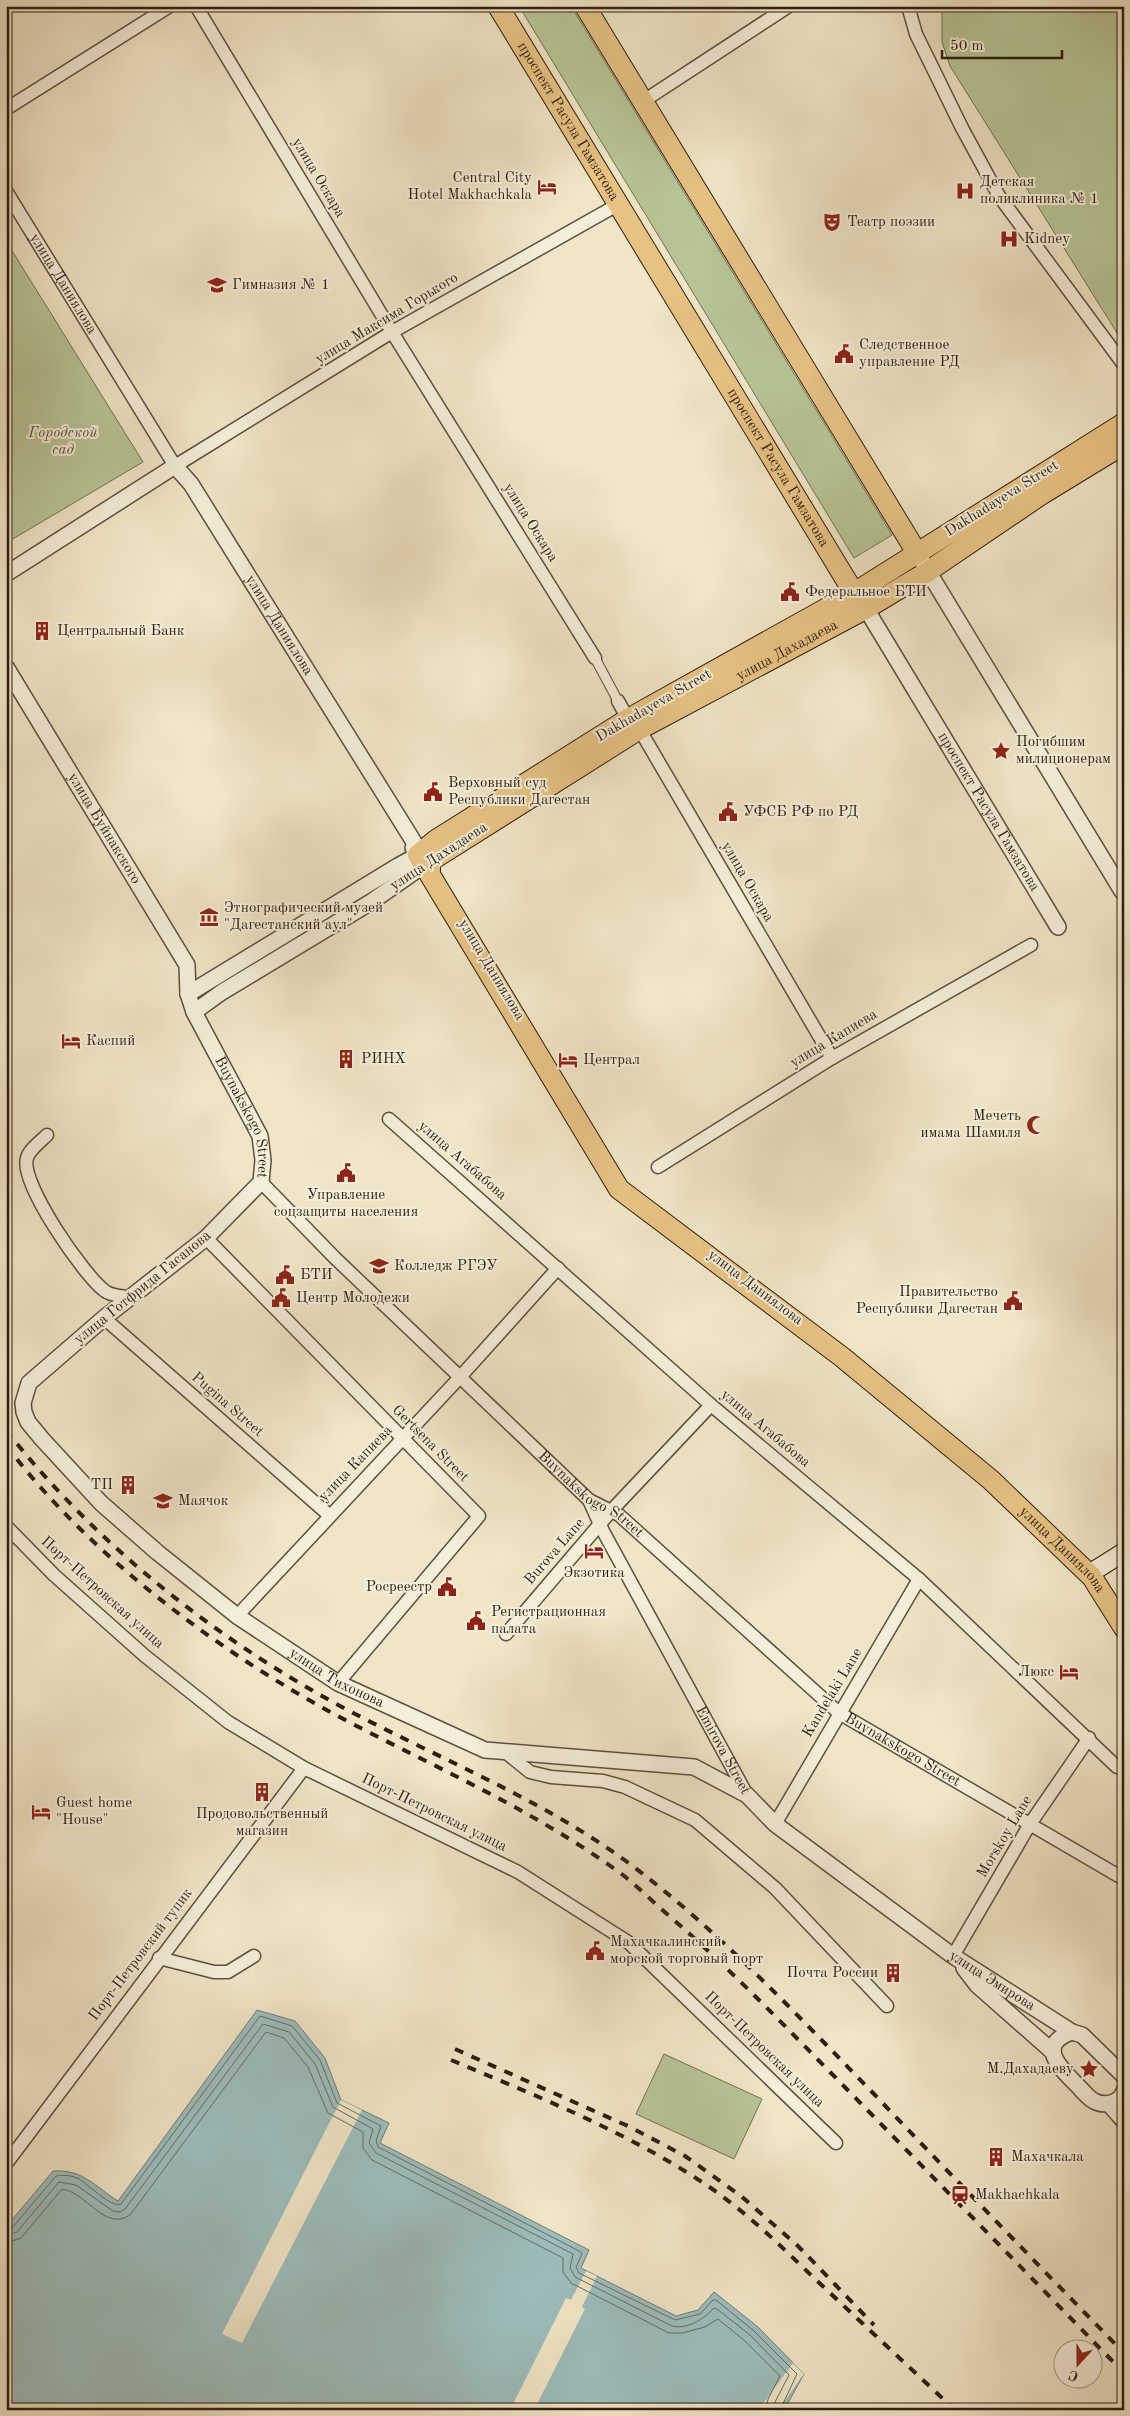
<svg xmlns="http://www.w3.org/2000/svg" width="1130" height="2416" font-family="'Old Standard TT',serif">
  <style>
    .green { fill: #b8c596; stroke: #727253 }
    .water { fill: #9dbdbc; stroke: #707d77 }
    .pier { fill: #f0e5c6 }
    .lines { fill: none; stroke-linecap: round; stroke-linejoin: round }
    .shore { stroke: #646e66; stroke-width: 1 }
    .pedestrian-casing { stroke: #5d503e; stroke-width: 11 }
    .minor-casing { stroke: #5d503e; stroke-width: 15 }
    .tertiary-casing { stroke: #5d503e; stroke-width: 18 }
    .secondary-casing { stroke: #2c1e10; stroke-width: 20 }
    .primary-casing { stroke: #2c1e10; stroke-width: 22 }
    .pedestrian { stroke: #f5eeda; stroke-width: 9 }
    .minor { stroke: #f5eeda; stroke-width: 12 }
    .tertiary { stroke: #f5eeda; stroke-width: 15 }
    .secondary { stroke: #f5eeda; stroke-width: 18 }
    .primary { stroke: #e8c283; stroke-width: 20 }
    .rail { stroke: #2c1e10; stroke-width: 4; stroke-dasharray: 9 9; stroke-linecap: butt }
    .labels { text-anchor: middle; dominant-baseline: central; stroke-width: 4; stroke-linejoin: round; paint-order: stroke }
    .street-label { font-size: 15px; fill: #2c1e10; stroke: #f5eeda }
    .poi-label { font-size: 15px; fill: #2c1e10; stroke: #f5eeda; text-anchor: start }
    .park-label { font-size: 15px; font-style: italic; fill: #565038; stroke: #f5eeda }
  </style>
  <rect width="100%" height="100%" fill="#f0e5c6"/>
  <filter id="stains"><feTurbulence type="fractalNoise" baseFrequency=".004" numOctaves="4"/><feColorMatrix values="0 0 0 0 .2 0 0 0 0 .09 0 0 0 0 .02 0 0 0 .5 -.17"/></filter>
  <radialGradient id="worn" r=".72"><stop offset=".6" stop-color="#630" stop-opacity="0"/><stop offset="1" stop-color="#630" stop-opacity=".3"/></radialGradient>
  <g class="green">
    <path d="M519,6H571L892,535L854,558Z"/>
    <path d="M942,6H1124V344L950,66L942,42Z"/>
    <path d="M6,241L143,462L6,543Z"/>
    <path d="M664,2054L762,2099L734,2159L636,2114Z"/>
  </g>
  <path class="water" d="M257,2010L295,2021L325,2058L341,2100L389,2123L380,2143L589,2250L581,2268L676,2316L698,2310L714,2292L758,2327L804,2374L784,2410H6V2227L53,2171C83,2169 94,2186 118,2201Z"/>
  <g class="pier">
    <path d="M341,2100L362,2110L242,2343L222,2334Z"/>
    <path d="M586,2271L597,2276L582,2307L585,2309L534,2410H510L566,2298L571,2300Z"/>
    <path d="M793,2363L804,2374L778,2410H758Z"/>
  </g>
  <g class="lines">
    <g class="shore">
      <path d="M6,2230L12,2228L56,2176C64,2175 71,2175 79,2179C89,2185 111,2208 121,2204L260,2016L292,2026L320,2060L337,2103L381,2126L376,2141L378,2147L581,2252L582,2254L576,2267L579,2273L675,2320L700,2314L713,2300H716L754,2331L797,2374L780,2410"/>
      <path d="M6,2236L17,2232L59,2182L76,2185L113,2211L120,2212L125,2209L263,2024L289,2032L315,2064L333,2107L373,2129L369,2143L376,2153L573,2254L570,2268L575,2277L672,2326C687,2330 704,2319 714,2308L717,2309L750,2335L789,2375L775,2402L774,2410"/>
      <path d="M6,2243L21,2238L62,2189C86,2192 105,2232 130,2215L266,2032L284,2038L308,2067L328,2113L363,2132V2148L372,2160L563,2258V2272L571,2283L669,2333H682L705,2327L718,2319L745,2341L780,2376L768,2399L766,2410"/>
    </g>
    <g class="pedestrian-casing">
      <path id="pedestrian" d="M595,658L618,701"/>
    </g>
    <g class="minor-casing">
      <g id="minor">
        <path d="M196,6L392,332L595,658"/>
        <path d="M908,6L916,34L962,128L999,196L1124,365"/>
        <path d="M642,102L789,6"/>
        <path d="M6,109L170,6"/>
        <path id="s1" d="M6,191L175,466L392,332L619,204"/>
        <path d="M618,701L628,719L644,737L832,1058"/>
        <path d="M389,1119L711,1405L919,1579L1117,1767"/>
        <path d="M47,1135C41,1141 29,1150 27,1158C19,1182 84,1276 105,1291C111,1296 123,1296 131,1298"/>
        <path d="M658,1167L832,1058L1031,945"/>
        <path id="s2" d="M261,1182L335,1258L589,1500L619,1515L839,1713L1124,1879"/>
        <path d="M206,1238L479,1516L338,1683"/>
        <path d="M104,1318L329,1515"/>
        <path id="s3" d="M589,1500L603,1531L747,1795"/>
        <path d="M6,1526L54,1575L145,1656L228,1722L304,1768L518,1872L628,1942L836,2143"/>
        <path d="M237,1616L461,1376L558,1268"/>
        <path d="M506,1634L611,1511L711,1405"/>
        <path d="M504,1751L530,1772L551,1777L603,1781L625,1787L695,1820L775,1888L887,2006"/>
        <path d="M775,1824L919,1579"/>
        <path d="M953,1956L1030,1824L1089,1738"/>
        <path d="M159,1958L214,1972H228L254,1956"/>
        <path d="M6,2164L304,1768"/>
      </g>
    </g>
    <g class="tertiary-casing">
      <g id="tertiary">
        <path d="M917,553L1122,891"/>
        <path id="s4" d="M6,574L175,466L191,484L427,863L371,902L222,992L194,1012"/>
        <path id="s5" d="M862,602L1058,927"/>
        <path id="s6" d="M6,667L187,965L188,994L194,1012L260,1136L263,1160L261,1182L206,1238L104,1318L29,1383L23,1403L24,1412L28,1422L42,1439L101,1503L157,1552L237,1616L338,1683L485,1750L694,1767L747,1795L775,1824L953,1956L1072,2032L1082,2035L1124,2076"/>
        <path d="M188,994L398,866L418,855L413,848"/>
        <path d="M964,1968L977,1985L1053,2052"/>
        <path d="M1072,2032C1035,2045 1061,2069 1077,2085C1082,2090 1088,2098 1094,2101C1105,2107 1120,2103 1124,2091"/>
        <path d="M1109,2104L1124,2121"/>
      </g>
    </g>
    <g class="secondary-casing">
      <path id="secondary" d="M1089,1574L1124,1552"/>
    </g>
    <g class="primary-casing">
      <g id="primary">
        <path id="s7" d="M498,6L854,593"/>
        <path d="M585,6L917,553"/>
        <path id="s8" d="M1124,423L854,593L628,719L436,840L418,855L619,1189L842,1357L991,1480L1092,1577L1124,1628"/>
        <path id="s9" d="M430,869L427,863L638,730L867,608L927,572L1042,494L1124,444"/>
      </g>
    </g>
    <use href="#pedestrian" class="pedestrian"/>
    <use href="#minor" class="minor"/>
    <use href="#tertiary" class="tertiary"/>
    <use href="#secondary" class="secondary"/>
    <use href="#primary" class="primary"/>
    <g class="rail">
      <path d="M6,1430C93,1541 208,1633 331,1701C433,1757 541,1797 634,1867C722,1934 797,2015 874,2094C957,2181 1040,2267 1124,2353"/>
      <path d="M6,1445C90,1557 224,1656 347,1721C441,1770 537,1812 623,1875C638,1887 652,1901 667,1914C725,1964 777,2018 831,2073C928,2172 1026,2272 1124,2373"/>
      <path d="M455,2049L630,2127L685,2156L741,2196L798,2246L874,2325"/>
      <path d="M451,2060C537,2096 627,2132 705,2184C745,2211 780,2245 814,2278C861,2322 908,2366 955,2410"/>
    </g>
  </g>
  <defs>
    <g id="hotel-bare" transform="scale(1.5)"><path d="M-6-4.5h1.5V1H6V5H4.5V3h-9V5H-6ZM-4 0a1.8 1.8 0 1 1 3.6 0ZM.5 0V-2.5h3Q6-2.5 6 0Z" fill="#8f2418" stroke="#f5eeda" stroke-width="2.5" paint-order="stroke"/></g>
    <g id="hospital-bare" transform="scale(1.5)"><path d="M-5-5h3v3.5h4V-5h3V5h-3V1.5h-4V5h-3Z" fill="#8f2418" stroke="#f5eeda" stroke-width="2.5" paint-order="stroke"/></g>
    <g id="theatre-bare" transform="scale(1.5)"><path d="M-5-5.5Q0-4 5-5.5V0Q5 5 0 6Q-5 5-5 0ZM-3.3-2.5H-1v1.5H-3.3ZM1-2.5H3.3v1.5H1ZM-2.8 1Q0 5.5 2.8 1Z" fill="#8f2418" stroke="#f5eeda" stroke-width="2.5" paint-order="stroke"/></g>
    <g id="school-bare" transform="scale(1.5)"><path d="M0-5L7-2L0 1L-7-2ZM-4 1L0 2.5L4 1V4Q0 6-4 4Z" fill="#8f2418" stroke="#f5eeda" stroke-width="2.5" paint-order="stroke"/></g>
    <g id="civic-bare" transform="scale(1.5)"><path d="M-.6-6.5H3V-4.5H.6V-3L4-1V1h2V6H-6V1h2V-1L-.6-3ZM-1.2 2.5V6h2.4V2.5Z" fill="#8f2418" stroke="#f5eeda" stroke-width="2.5" paint-order="stroke"/></g>
    <g id="building-bare" transform="scale(1.5)"><path d="M-4-6H4V6H1V3H-1V6H-4ZM-2.5-4.3h1.7v1.8h-1.7ZM.8-4.3h1.7v1.8H.8ZM-2.5-1h1.7V.8h-1.7ZM.8-1h1.7V.8H.8Z" fill="#8f2418" stroke="#f5eeda" stroke-width="2.5" paint-order="stroke"/></g>
    <g id="sight-bare" transform="scale(1.5)"><path d="M0-6L1.8-2.2L6-1.7L2.9 1.2L3.7 5.4L0 3.3L-3.7 5.4L-2.9 1.2L-6-1.7L-1.8-2.2Z" fill="#8f2418" stroke="#f5eeda" stroke-width="2.5" paint-order="stroke"/></g>
    <g id="museum-bare" transform="scale(1.5)"><path d="M0-6L6-3V-2H-6V-3ZM-5-1h2V3h-2ZM-1-1h2V3h-2ZM3-1h2V3H3ZM-6 4H6V6H-6Z" fill="#8f2418" stroke="#f5eeda" stroke-width="2.5" paint-order="stroke"/></g>
    <g id="mosque-bare" transform="scale(1.5)"><path d="M3.5-4.9A6 6 0 1 0 3.5 4.9A5 5 0 1 1 3.5-4.9Z" fill="#8f2418" stroke="#f5eeda" stroke-width="2.5" paint-order="stroke"/></g>
    <g id="university-bare" transform="scale(1.5)"><path d="M0-5L7-2L0 1L-7-2ZM-4 1L0 2.5L4 1V4Q0 6-4 4Z" fill="#8f2418" stroke="#f5eeda" stroke-width="2.5" paint-order="stroke"/></g>
    <g id="station-bare" transform="scale(1.5)"><path d="M-3-6H3Q5-6 5-4V2Q5 4 3 4L4.5 6H3L1.5 4h-3L-3 6H-4.5L-3 4Q-5 4-5 2V-4Q-5-6-3-6ZM-3.5-4v3h7v-3ZM-3.5 1v1.5H-2V1ZM2 1v1.5H3.5V1Z" fill="#8f2418" stroke="#f5eeda" stroke-width="2.5" paint-order="stroke"/></g>
  </defs>
  <g fill-rule="evenodd">
    <use href="#hotel-bare" x="547" y="187"/>
    <use href="#hospital-bare" x="965" y="191"/>
    <use href="#theatre-bare" x="832" y="222"/>
    <use href="#hospital-bare" x="1009" y="239"/>
    <use href="#school-bare" x="217" y="285"/>
    <use href="#civic-bare" x="844" y="354"/>
    <use href="#civic-bare" x="790" y="592"/>
    <use href="#building-bare" x="42" y="631"/>
    <use href="#sight-bare" x="1001" y="751"/>
    <use href="#civic-bare" x="433" y="792"/>
    <use href="#civic-bare" x="728" y="812"/>
    <use href="#museum-bare" x="209" y="917"/>
    <use href="#hotel-bare" x="71" y="1041"/>
    <use href="#building-bare" x="346" y="1059"/>
    <use href="#hotel-bare" x="568" y="1060"/>
    <use href="#mosque-bare" x="1036" y="1125"/>
    <use href="#civic-bare" x="346" y="1173"/>
    <use href="#university-bare" x="379" y="1266"/>
    <use href="#civic-bare" x="285" y="1275"/>
    <use href="#civic-bare" x="281" y="1298"/>
    <use href="#civic-bare" x="1013" y="1301"/>
    <use href="#building-bare" x="128" y="1485"/>
    <use href="#school-bare" x="163" y="1501"/>
    <use href="#hotel-bare" x="594" y="1551"/>
    <use href="#civic-bare" x="447" y="1587"/>
    <use href="#civic-bare" x="476" y="1621"/>
    <use href="#hotel-bare" x="1069" y="1672"/>
    <use href="#building-bare" x="262" y="1792"/>
    <use href="#hotel-bare" x="41" y="1812"/>
    <use href="#civic-bare" x="595" y="1951"/>
    <use href="#building-bare" x="893" y="1973"/>
    <use href="#sight-bare" x="1089" y="2069"/>
    <use href="#building-bare" x="996" y="2157"/>
    <use href="#station-bare" x="960" y="2195"/>
  </g>
  <g class="labels">
    <g class="street-label">
      <text stroke="none"><textPath href="#s7" startOffset="135">проспект Расула Гамзатова</textPath></text>
      <text transform="translate(318 178) rotate(59)">улица Оскара</text>
      <text stroke="none"><textPath href="#s1" startOffset="109">улица Даниялова</textPath></text>
      <text transform="translate(387 319) rotate(-31)">улица Максима Горького</text>
      <text stroke="none"><textPath href="#s7" startOffset="540">проспект Расула Гамзатова</textPath></text>
      <text transform="translate(1002 499) rotate(-32)">Dakhadayeva Street</text>
      <text transform="translate(530 523) rotate(58)">улица Оскара</text>
      <text stroke="none"><textPath href="#s4" startOffset="391">улица Даниялова</textPath></text>
      <text stroke="none"><textPath href="#s9" startOffset="425">улица Дахадаева</textPath></text>
      <text transform="translate(654 706) rotate(-30)">Dakhadayeva Street</text>
      <text stroke="none"><textPath href="#s5" startOffset="245">проспект Расула Гамзатова</textPath></text>
      <text stroke="none"><textPath href="#s6" startOffset="189">улица Буйнакского</textPath></text>
      <text transform="translate(439 857) rotate(-33)">улица Дахадаева</text>
      <text transform="translate(747 882) rotate(60)">улица Оскара</text>
      <text transform="translate(491 970) rotate(59)">улица Даниялова</text>
      <text transform="translate(834 1039) rotate(-31)">улица Капиева</text>
      <text stroke="none"><textPath href="#s6" startOffset="514">Buynakskogo Street</textPath></text>
      <text transform="translate(462 1161) rotate(41)">улица Агабабова</text>
      <text transform="translate(143 1288) rotate(-39)">улица Готфрида Гасанова</text>
      <text transform="translate(755 1288) rotate(37)">улица Даниялова</text>
      <text transform="translate(227 1405) rotate(41)">Pugina Street</text>
      <text transform="translate(765 1429) rotate(40)">улица Агабабова</text>
      <text transform="translate(430 1444) rotate(45)">Gertsena Street</text>
      <text transform="translate(356 1464) rotate(-46)">улица Капиева</text>
      <text stroke="none"><textPath href="#s2" startOffset="455">Buynakskogo Street</textPath></text>
      <text stroke="none"><textPath href="#s8" startOffset="1790">улица Даниялова</textPath></text>
      <text transform="translate(555 1552) rotate(-49)">Burova Lane</text>
      <text transform="translate(102 1593) rotate(42)">Порт-Петровская улица</text>
      <text stroke="none"><textPath href="#s6" startOffset="1335">улица Тихонова</textPath></text>
      <text transform="translate(833 1693) rotate(-59)">Kandelaki Lane</text>
      <text stroke="none"><textPath href="#s3" startOffset="284">Emirova Street</textPath></text>
      <text stroke="none"><textPath href="#s2" startOffset="860">Buynakskogo Street</textPath></text>
      <text transform="translate(434 1813) rotate(26)">Порт-Петровская улица</text>
      <text transform="translate(1005 1837) rotate(-59)">Morskoy Lane</text>
      <text transform="translate(141 1955) rotate(-53)">Порт-Петровский тупик</text>
      <text stroke="none"><textPath href="#s6" startOffset="2078">улица Эмирова</textPath></text>
      <text transform="translate(764 2050) rotate(44)">Порт-Петровская улица</text>
    </g>
    <g class="poi-label">
      <text x="532" y="178" text-anchor="end">Central City<tspan x="532" dy="17">Hotel Makhachkala</tspan></text>
      <text x="980" y="182">Детская<tspan x="980" dy="17">поликлиника № 1</tspan></text>
      <text x="847" y="222">Театр поэзии</text>
      <text x="1024" y="239">Kidney</text>
      <text x="232" y="285">Гимназия № 1</text>
      <text x="859" y="345">Следственное<tspan x="859" dy="17">управление РД</tspan></text>
      <text x="805" y="592">Федеральное БТИ</text>
      <text x="57" y="631">Центральный Банк</text>
      <text x="1016" y="742">Погибшим<tspan x="1016" dy="17">милиционерам</tspan></text>
      <text x="448" y="783">Верховный суд<tspan x="448" dy="17">Республики Дагестан</tspan></text>
      <text x="743" y="812">УФСБ РФ по РД</text>
      <text x="224" y="908">Этнографический музей<tspan x="224" dy="17">"Дагестанский аул"</tspan></text>
      <text x="86" y="1041">Каспий</text>
      <text x="361" y="1059">РИНХ</text>
      <text x="583" y="1060">Централ</text>
      <text x="1021" y="1116" text-anchor="end">Мечеть<tspan x="1021" dy="17">имама Шамиля</tspan></text>
      <text x="346" y="1195" text-anchor="middle">Управление<tspan x="346" dy="17">соцзащиты населения</tspan></text>
      <text x="394" y="1266">Колледж РГЭУ</text>
      <text x="300" y="1275">БТИ</text>
      <text x="998" y="1292" text-anchor="end">Правительство<tspan x="998" dy="17">Республики Дагестан</tspan></text>
      <text x="296" y="1298">Центр Молодежи</text>
      <text x="113" y="1485" text-anchor="end">ТП</text>
      <text x="178" y="1501">Маячок</text>
      <text x="594" y="1573" text-anchor="middle">Экзотика</text>
      <text x="432" y="1587" text-anchor="end">Росреестр</text>
      <text x="491" y="1612">Регистрационная<tspan x="491" dy="17">палата</tspan></text>
      <text x="1054" y="1672" text-anchor="end">Люкс</text>
      <text x="56" y="1803">Guest home<tspan x="56" dy="17">"House"</tspan></text>
      <text x="262" y="1814" text-anchor="middle">Продовольственный<tspan x="262" dy="17">магазин</tspan></text>
      <text x="610" y="1942">Махачкалинский<tspan x="610" dy="17">морской торговый порт</tspan></text>
      <text x="878" y="1973" text-anchor="end">Почта России</text>
      <text x="1074" y="2069" text-anchor="end">М.Дахадаеву</text>
      <text x="1011" y="2157">Махачкала</text>
      <text x="975" y="2195">Makhachkala</text>
    </g>
    <g class="park-label">
      <text x="63" y="433">Городской<tspan x="63" dy="17">сад</tspan></text>
    </g>
  </g>
  <rect width="1130" height="2416" fill="none" stroke="#f0e5c6" stroke-width="25"/>
  <rect x="8" y="8" width="1115" height="2401" fill="none" stroke="#2c1e10" stroke-width="2.5"/>
  <rect x="12" y="12" width="1105" height="2391" fill="none" stroke="#2c1e10"/>
  <g transform="translate(1078 2364) rotate(201)"><circle r="24" fill="#f5eeda" stroke="#a59b89"/>
  <path d="M0-4L9 19L0 12L-9 19Z" fill="#8f2418"/>
  <text y="-8" font-size="14" font-weight="bold" text-anchor="middle" fill="#2c1e10">С</text>
  </g>
  <path d="M942 50v8h120v-8" fill="none" stroke="#2c1e10" stroke-width="2.5"/>
  <text x="950" y="50" font-size="15" fill="#2c1e10" stroke="#f5eeda" stroke-width="4" paint-order="stroke">50 m</text>
  <rect width="100%" height="100%" filter="url(#stains)"/>
  <rect width="100%" height="100%" fill="url(#worn)"/>
</svg>
